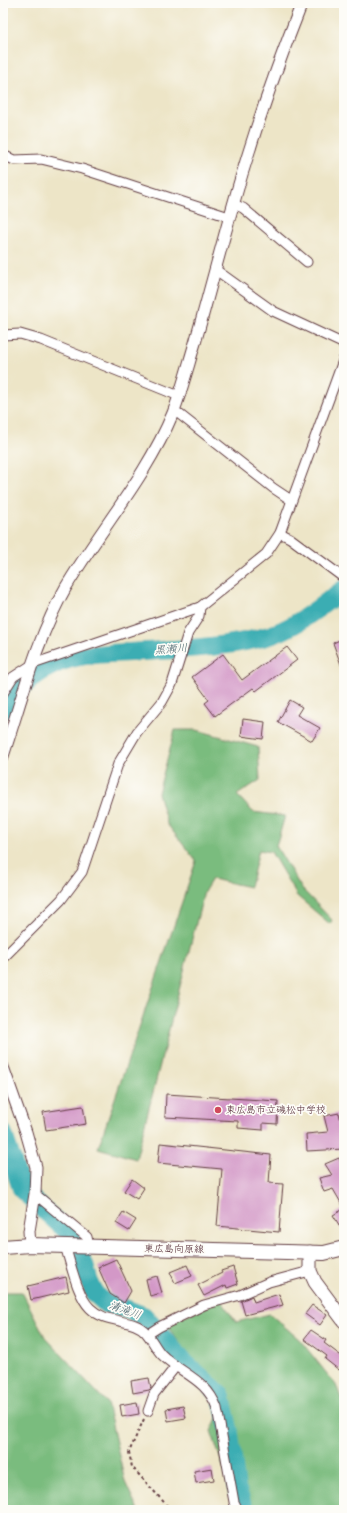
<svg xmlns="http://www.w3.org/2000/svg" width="347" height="1513" font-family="Pangolin,'Klee One',sans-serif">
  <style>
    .forest { fill: #7abc7e; stroke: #626e54 }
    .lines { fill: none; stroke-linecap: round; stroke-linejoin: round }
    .river { stroke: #3badb3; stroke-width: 19 }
    .building { fill: #d398c7 }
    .minor-casing { stroke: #623d42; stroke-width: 11 }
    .tertiary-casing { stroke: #623d42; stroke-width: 13 }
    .secondary-casing { stroke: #623d42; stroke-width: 15 }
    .primary-casing { stroke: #623d42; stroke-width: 16 }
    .path { stroke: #623d42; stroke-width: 2; stroke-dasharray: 3 3; stroke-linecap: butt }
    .minor { stroke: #fff; stroke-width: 9 }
    .tertiary { stroke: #fff; stroke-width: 11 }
    .secondary { stroke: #fff; stroke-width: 13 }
    .primary { stroke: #fff; stroke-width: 14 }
    .poi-dot { fill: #d1495b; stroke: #fdfcf7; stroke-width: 1.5 }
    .labels { text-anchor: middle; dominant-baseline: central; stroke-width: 3.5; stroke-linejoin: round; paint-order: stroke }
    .poi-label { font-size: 10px; fill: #4a1f2b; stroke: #fdfcf7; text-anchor: start }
    .street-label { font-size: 10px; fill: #4a1f2b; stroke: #fdfcf7 }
    .water-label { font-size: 11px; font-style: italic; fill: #435f68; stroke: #fdfcf7 }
  </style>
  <rect width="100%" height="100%" fill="#fdfcf7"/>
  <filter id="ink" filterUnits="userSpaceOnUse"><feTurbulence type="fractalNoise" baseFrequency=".025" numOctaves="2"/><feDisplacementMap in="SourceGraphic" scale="8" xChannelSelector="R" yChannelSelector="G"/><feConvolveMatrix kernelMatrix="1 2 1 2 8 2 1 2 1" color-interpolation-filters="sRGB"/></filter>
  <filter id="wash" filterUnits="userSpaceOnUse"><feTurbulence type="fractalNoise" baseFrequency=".012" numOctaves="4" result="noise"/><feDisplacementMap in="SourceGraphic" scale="16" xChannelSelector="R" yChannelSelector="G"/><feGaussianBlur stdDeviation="0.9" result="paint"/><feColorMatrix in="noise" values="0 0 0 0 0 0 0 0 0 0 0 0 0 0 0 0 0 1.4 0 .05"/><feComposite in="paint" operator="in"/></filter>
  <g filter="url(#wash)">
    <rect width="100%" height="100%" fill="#ede5c7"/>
    <g class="forest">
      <path d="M175,730H197L258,747L260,780L237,795L253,812L285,816L276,846L302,889L332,920L330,924L297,896L271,852L259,850L250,887L212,879L204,892L136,1159L98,1148L196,861L167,824L158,793Z"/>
      <path d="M3,1292H22L45,1337L107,1403L125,1482L138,1510H3Z"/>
      <path d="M221,1300L236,1322L270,1314L300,1340L336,1385L344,1405V1510H238L211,1431L223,1405L166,1324Z"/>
    </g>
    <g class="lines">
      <g class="river">
        <path d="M3,711C13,693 35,673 54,665C80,652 109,654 137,652C180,649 223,648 264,637C295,629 319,607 344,589"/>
        <path d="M3,1133L22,1190L69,1233L85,1266L89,1281L95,1294L106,1304L123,1308L144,1316L183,1361L221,1395L229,1430L236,1486L244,1510"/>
      </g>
    </g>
    <g id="blocks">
      <g class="building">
        <path d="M344,638V670H343L333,643Z"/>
        <path d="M287,647L297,660L256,691L253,688L215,716L205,703L209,700L192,677L223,654L242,680Z"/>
        <path d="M290,700L302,707L297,715L320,728L312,741L278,722Z"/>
        <path d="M243,719L265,722L263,739L241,736Z"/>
        <path d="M166,1094L278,1101L277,1124L263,1123V1130L238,1128V1121L165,1117Z"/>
        <path d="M83,1106L86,1124L46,1130L43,1112Z"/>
        <path d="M339,1113L344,1134V1149L307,1151L306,1134L328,1132L324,1116Z"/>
        <path d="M160,1143L271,1155L269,1183L283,1184L279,1232L217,1226L222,1169L158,1163Z"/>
        <path d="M339,1158L344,1170V1208L333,1189L324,1192L319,1178L332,1175L325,1164Z"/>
        <path d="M132,1179L144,1188L137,1199L124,1191Z"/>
        <path d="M344,1209V1233L333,1215Z"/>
        <path d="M123,1212L136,1220L129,1231L116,1223Z"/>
        <path d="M116,1259L131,1291L124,1303L110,1294L98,1267Z"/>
        <path d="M187,1265L192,1276L175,1283L170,1272Z"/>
        <path d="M233,1267L238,1284L227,1288L226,1285L204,1296L198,1285L222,1273L221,1271Z"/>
        <path d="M157,1276L162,1293L150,1296L146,1279Z"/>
        <path d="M66,1277L69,1291L31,1300L28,1286Z"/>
        <path d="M279,1294L283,1305L245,1315L241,1301L252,1296L254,1302Z"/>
        <path d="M312,1305L327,1315L320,1325L305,1314Z"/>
        <path d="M311,1330L326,1340L324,1343L344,1358V1363L339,1370L325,1359L327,1356L304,1339Z"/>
        <path d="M149,1378L151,1388L149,1390L133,1393L131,1381Z"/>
        <path d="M137,1402L139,1414L122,1417L120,1405Z"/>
        <path d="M183,1406L186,1418L168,1421L166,1409Z"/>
        <path d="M212,1468L214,1480L196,1483L194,1471Z"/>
      </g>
    </g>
  </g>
  <g filter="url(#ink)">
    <use href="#blocks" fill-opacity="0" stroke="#623d42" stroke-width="1"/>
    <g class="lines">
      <g class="minor-casing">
        <g id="minor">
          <path d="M3,155L14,160L41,159L82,169L229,217"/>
          <path d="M233,204L243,208L307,262"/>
          <path d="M216,270L273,311L344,344"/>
          <path d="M3,335L20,334L41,340L179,396"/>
          <path d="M174,410L273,488L291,500"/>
          <path d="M280,533L290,538L344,578"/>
          <path d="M3,693L13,677L33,664L200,607L266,554L280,533L344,358"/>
          <path d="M3,958L61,900L82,872L118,764L137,732L162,702L172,684L188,633L199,616L200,607"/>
          <path d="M35,1194L87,1237L89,1247"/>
          <path d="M65,1246C71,1264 77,1295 90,1308C103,1321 119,1319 135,1325C149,1330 152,1344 161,1354C181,1374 207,1379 217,1408L234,1502L238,1510"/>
          <path d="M148,1334L159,1327L204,1305L240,1295L269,1282L310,1271"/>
          <path d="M148,1411L154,1394L176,1366"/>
        </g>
      </g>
      <g class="tertiary-casing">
        <g id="tertiary">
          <path d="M3,756C22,699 36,639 66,587C101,528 147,476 173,413C182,390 188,366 195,343C207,301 218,258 230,216C250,143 274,73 302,3"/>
          <path d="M3,1067L26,1132L36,1167L35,1194L29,1231L30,1245"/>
        </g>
      </g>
      <g class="secondary-casing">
        <path id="secondary" d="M310,1252V1271L315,1282L344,1321"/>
      </g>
      <g class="primary-casing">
        <path id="primary" d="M3,1247L30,1245L324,1253L344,1248"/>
      </g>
      <path class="path" d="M144,1419L129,1452L132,1467L171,1510"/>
      <use href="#minor" class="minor"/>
      <use href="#tertiary" class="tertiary"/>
      <use href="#secondary" class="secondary"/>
      <use href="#primary" class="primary"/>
    </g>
  </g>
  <circle class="poi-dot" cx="218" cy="1110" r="4"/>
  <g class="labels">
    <g class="poi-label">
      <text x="226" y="1110">東広島市立磯松中学校</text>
    </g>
    <g class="street-label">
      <text transform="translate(174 1249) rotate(1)">東広島向原線</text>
    </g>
    <g class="water-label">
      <text transform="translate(171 649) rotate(-4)">黒瀬川</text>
      <text transform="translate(125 1310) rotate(20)">清滝川</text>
    </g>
  </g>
  <rect width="347" height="1513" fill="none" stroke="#fdfcf7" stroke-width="16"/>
</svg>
